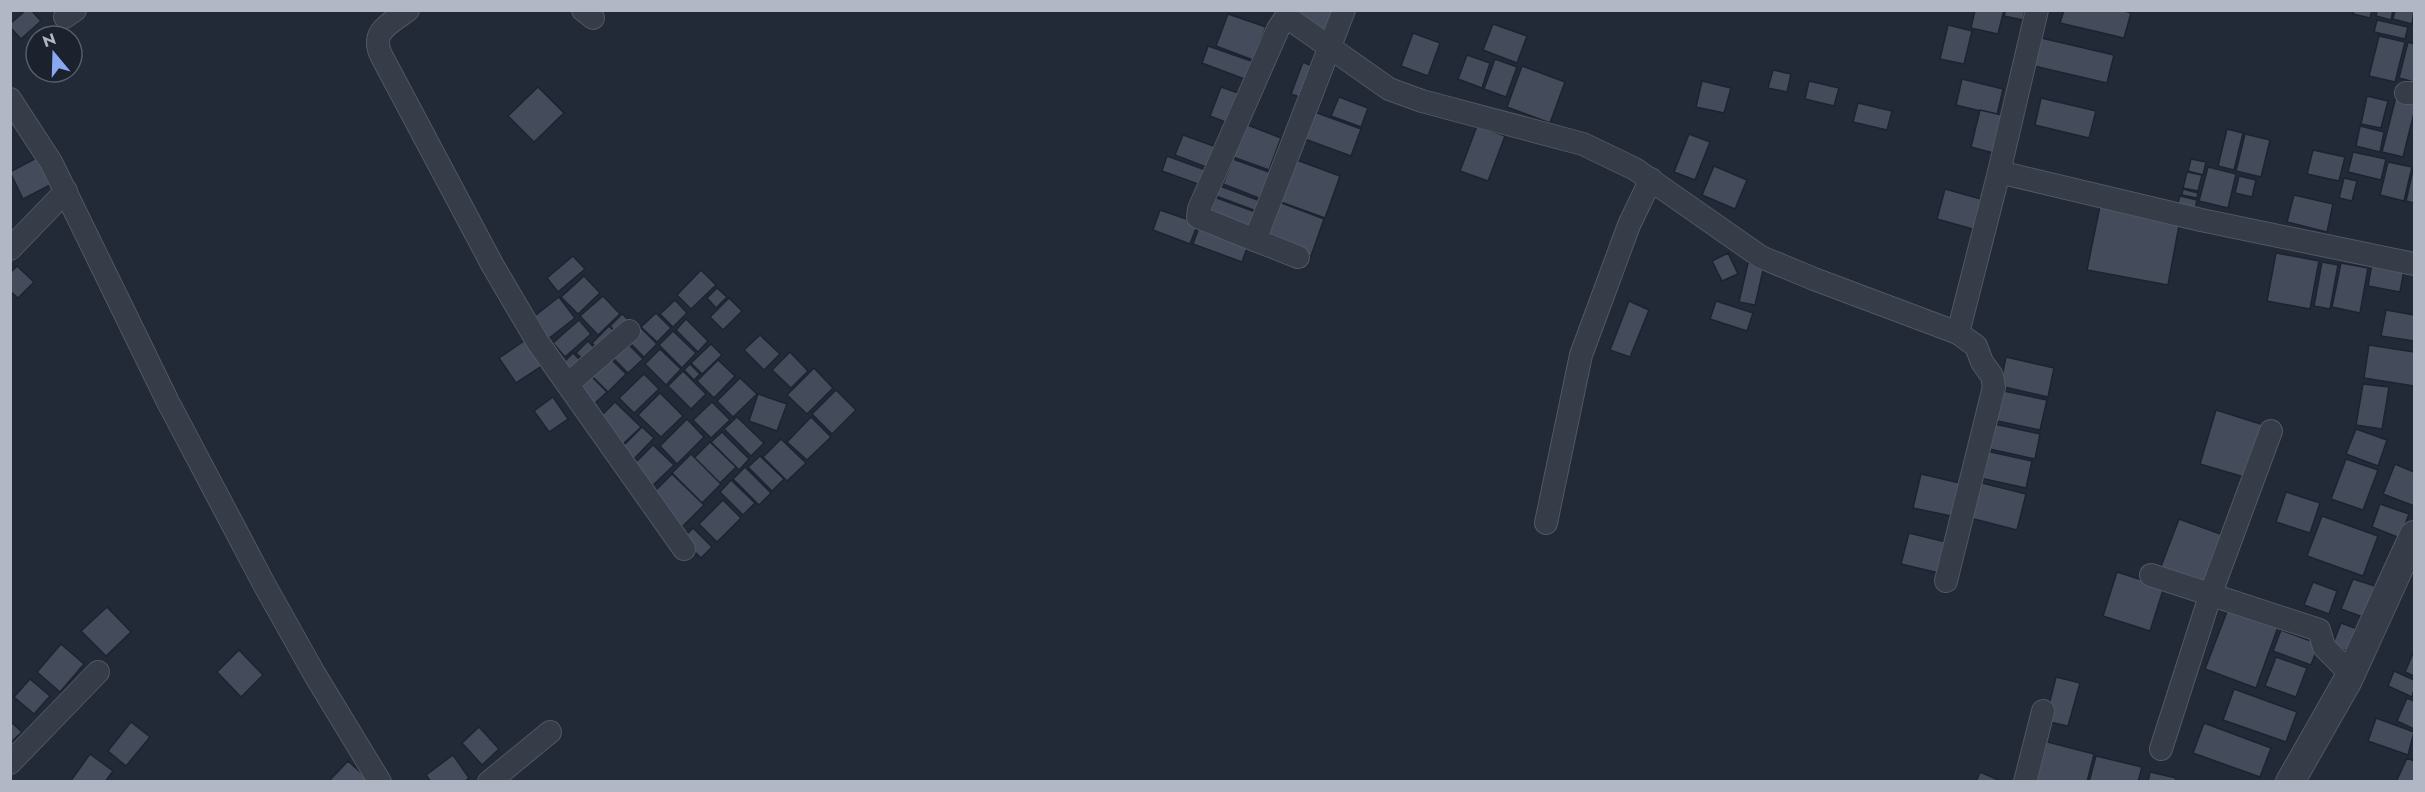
<svg xmlns="http://www.w3.org/2000/svg" width="2425" height="792" font-family="Jost,sans-serif">
  <style>
    .building { fill: #444c5c; stroke: #1d232f; stroke-width: 1.5 }
    .lines { fill: none; stroke-linecap: round; stroke-linejoin: round }
    .minor-casing { stroke: #515763; stroke-width: 24 }
    .tertiary-casing { stroke: #515763; stroke-width: 30 }
    .minor { stroke: #363c48; stroke-width: 22 }
    .tertiary { stroke: #363c48; stroke-width: 28 }
  </style>
  <rect width="100%" height="100%" fill="#232a37"/>
  <g class="building">
    <path d="M26,10H31L41,21L21,39L10,27V24Z"/>
    <path d="M1289,10H1341L1325,34Z"/>
    <path d="M1975,10H2004L1998,34L1971,28Z"/>
    <path d="M2006,10H2025L2023,20L2004,16Z"/>
    <path d="M2064,10H2121L2131,13L2124,38L2060,23Z"/>
    <path d="M2354,10H2372L2370,18L2353,14Z"/>
    <path d="M2377,10H2393L2391,20L2376,16Z"/>
    <path d="M2395,10H2414L2412,24L2393,19Z"/>
    <path d="M1228,14L1266,27L1253,60L1216,46Z"/>
    <path d="M2377,20L2408,27L2405,39L2374,32Z"/>
    <path d="M1493,24L1527,36L1517,63L1483,50Z"/>
    <path d="M1948,25L1972,31L1964,64L1940,59Z"/>
    <path d="M1413,33L1440,43L1428,76L1401,66Z"/>
    <path d="M2379,36L2405,42L2395,82L2369,76Z"/>
    <path d="M2037,37L2114,55L2107,83L2030,65Z"/>
    <path d="M2408,42L2414,44V82L2399,78Z"/>
    <path d="M1208,46L1254,62L1247,80L1202,63Z"/>
    <path d="M1467,55L1490,63L1482,88L1458,79Z"/>
    <path d="M1495,59L1517,67L1506,97L1484,89Z"/>
    <path d="M1303,62L1319,69L1308,100L1291,94Z"/>
    <path d="M1522,66L1565,82L1550,123L1507,107Z"/>
    <path d="M1773,70L1791,74L1787,92L1768,88Z"/>
    <path d="M50,72H63L54,78Z"/>
    <path d="M1962,79L2003,89L1997,115L1956,105Z"/>
    <path d="M1702,81L1731,88L1724,113L1696,107Z"/>
    <path d="M1809,81L1839,88L1834,106L1805,99Z"/>
    <path d="M538,87L564,113L534,142L508,116Z"/>
    <path d="M1221,87L1244,95L1233,125L1210,116Z"/>
    <path d="M2397,93L2414,98V113L2403,157L2382,152Z"/>
    <path d="M2367,96L2388,101L2381,128L2361,124Z"/>
    <path d="M1339,97L1368,108L1361,127L1331,116Z"/>
    <path d="M2041,98L2096,111L2089,138L2035,125Z"/>
    <path d="M1858,103L1892,111L1887,130L1853,122Z"/>
    <path d="M1980,110L2011,117L2001,155L1971,147Z"/>
    <path d="M1312,111L1361,129L1351,156L1302,138Z"/>
    <path d="M1245,124L1281,138L1269,170L1233,157Z"/>
    <path d="M1477,126L1505,136L1488,181L1460,171Z"/>
    <path d="M2360,126L2384,132L2380,152L2356,146Z"/>
    <path d="M2227,129L2243,133L2234,170L2218,166Z"/>
    <path d="M1689,134L1710,142L1695,180L1674,172Z"/>
    <path d="M2245,134L2270,140L2261,177L2236,171Z"/>
    <path d="M1183,135L1222,149L1214,170L1175,155Z"/>
    <path d="M2313,150L2345,157L2339,181L2307,174Z"/>
    <path d="M2353,152L2386,159L2381,180L2348,172Z"/>
    <path d="M40,156L54,183L23,199L10,172Z"/>
    <path d="M1167,156L1211,172L1206,187L1162,171Z"/>
    <path d="M1233,159L1274,174L1264,200L1223,184Z"/>
    <path d="M1294,159L1340,176L1325,218L1278,201Z"/>
    <path d="M2191,159L2206,162L2203,175L2188,171Z"/>
    <path d="M2388,162L2412,167L2404,201L2380,195Z"/>
    <path d="M1714,166L1747,180L1735,209L1702,195Z"/>
    <path d="M2414,166V203L2406,201Z"/>
    <path d="M2208,167L2236,174L2228,208L2199,201Z"/>
    <path d="M2187,172L2202,175L2198,191L2183,188Z"/>
    <path d="M2239,176L2256,180L2252,197L2235,193Z"/>
    <path d="M2344,178L2357,181L2352,201L2339,198Z"/>
    <path d="M1220,186L1263,202L1259,212L1216,196Z"/>
    <path d="M1945,189L1995,203L1987,233L1937,219Z"/>
    <path d="M2183,189L2198,193L2197,198L2182,195Z"/>
    <path d="M2294,195L2333,204L2327,232L2287,222Z"/>
    <path d="M2180,196L2197,200L2194,214L2176,210Z"/>
    <path d="M1214,197L1261,214L1253,236L1206,219Z"/>
    <path d="M1279,202L1324,219L1311,256L1265,239Z"/>
    <path d="M2100,206L2180,220L2168,285L2087,270Z"/>
    <path d="M1160,210L1198,223L1190,244L1153,230Z"/>
    <path d="M1201,222L1250,240L1242,262L1193,244Z"/>
    <path d="M1728,253L1738,274L1722,281L1712,261Z"/>
    <path d="M2276,253L2319,261L2310,309L2267,301Z"/>
    <path d="M573,256L585,269L558,292L547,278Z"/>
    <path d="M2322,262L2338,265L2330,309L2314,306Z"/>
    <path d="M1748,263L1764,266L1755,305L1739,302Z"/>
    <path d="M2341,263L2368,268L2360,313L2332,307Z"/>
    <path d="M2372,264L2404,270L2400,292L2368,286Z"/>
    <path d="M17,266L34,282L18,298L10,291V273Z"/>
    <path d="M701,270L716,285L691,309L677,295Z"/>
    <path d="M584,276L600,293L578,314L561,297Z"/>
    <path d="M717,288L727,297L716,308L707,298Z"/>
    <path d="M603,296L620,314L598,335L580,316Z"/>
    <path d="M559,297L575,318L548,339L532,318Z"/>
    <path d="M729,298L742,311L723,330L710,317Z"/>
    <path d="M675,300L687,313L673,327L660,314Z"/>
    <path d="M1629,301L1649,310L1630,357L1610,350Z"/>
    <path d="M1716,301L1753,313L1747,331L1710,319Z"/>
    <path d="M2386,310L2414,315V341L2381,336Z"/>
    <path d="M656,313L671,328L657,342L641,327Z"/>
    <path d="M622,314L633,324L620,337L610,326Z"/>
    <path d="M686,319L708,341L698,352L676,330Z"/>
    <path d="M579,320L591,334L565,357L553,343Z"/>
    <path d="M609,326L619,336L602,353L592,343Z"/>
    <path d="M641,328L657,344L644,357L628,341Z"/>
    <path d="M673,331L696,353L682,368L659,345Z"/>
    <path d="M760,335L780,354L764,370L744,350Z"/>
    <path d="M524,341L542,366L516,383L499,358Z"/>
    <path d="M588,341L599,353L588,364L576,353Z"/>
    <path d="M627,343L643,359L628,373L613,358Z"/>
    <path d="M711,344L722,355L702,374L691,363Z"/>
    <path d="M2369,345L2414,352V386L2364,378Z"/>
    <path d="M660,349L681,369L666,385L645,364Z"/>
    <path d="M790,352L808,371L791,388L772,370Z"/>
    <path d="M573,353L585,365L571,379L559,367Z"/>
    <path d="M608,356L626,374L608,392L590,374Z"/>
    <path d="M2006,357L2054,368L2048,397L2000,386Z"/>
    <path d="M718,360L735,376L714,398L697,381Z"/>
    <path d="M690,364L700,374L694,380L684,370Z"/>
    <path d="M814,368L833,388L807,414L787,395Z"/>
    <path d="M683,371L706,394L691,409L668,386Z"/>
    <path d="M589,374L607,392L594,404L576,387Z"/>
    <path d="M644,374L659,389L634,413L619,398Z"/>
    <path d="M740,378L757,394L733,417L717,401Z"/>
    <path d="M2363,384L2389,387L2382,429L2356,425Z"/>
    <path d="M836,390L856,410L832,434L812,414Z"/>
    <path d="M1999,390L2047,400L2040,430L1993,420Z"/>
    <path d="M660,393L683,416L661,437L638,415Z"/>
    <path d="M758,394L787,404L777,431L749,421Z"/>
    <path d="M553,397L568,419L549,432L534,411Z"/>
    <path d="M615,402L641,427L623,444L598,419Z"/>
    <path d="M712,402L730,420L711,438L693,420Z"/>
    <path d="M2216,410L2267,426L2251,479L2200,464Z"/>
    <path d="M737,417L764,443L751,456L724,429Z"/>
    <path d="M811,417L831,437L807,460L787,442Z"/>
    <path d="M687,419L704,437L677,464L660,446Z"/>
    <path d="M1990,423L2040,434L2035,459L1985,448Z"/>
    <path d="M642,427L654,438L632,461L620,449Z"/>
    <path d="M2356,429L2387,440L2378,466L2346,454Z"/>
    <path d="M722,432L749,459L739,470L711,442Z"/>
    <path d="M781,439L806,463L787,481L763,457Z"/>
    <path d="M710,442L736,467L719,484L694,458Z"/>
    <path d="M653,445L674,465L649,489L629,469Z"/>
    <path d="M1986,451L2032,461L2026,488L1980,478Z"/>
    <path d="M691,454L721,484L702,503L672,473Z"/>
    <path d="M760,456L784,479L772,491L748,467Z"/>
    <path d="M2346,459L2378,470L2363,510L2331,499Z"/>
    <path d="M2395,464L2414,472V506L2383,494Z"/>
    <path d="M745,467L771,493L759,505L733,479Z"/>
    <path d="M672,474L704,505L680,529L649,497Z"/>
    <path d="M1921,474L1964,484L1956,517L1913,508Z"/>
    <path d="M731,480L755,503L743,515L720,492Z"/>
    <path d="M1978,482L2026,494L2017,530L1970,518Z"/>
    <path d="M2286,492L2320,503L2310,533L2276,522Z"/>
    <path d="M723,500L741,518L717,542L699,524Z"/>
    <path d="M2380,504L2409,514L2400,538L2372,527Z"/>
    <path d="M2322,516L2378,536L2363,576L2307,556Z"/>
    <path d="M2179,519L2226,536L2207,587L2160,569Z"/>
    <path d="M693,528L712,547L701,558L682,539Z"/>
    <path d="M1909,533L1950,543L1943,574L1901,564Z"/>
    <path d="M2117,572L2164,587L2150,631L2103,616Z"/>
    <path d="M2353,579L2375,586L2363,617L2341,609Z"/>
    <path d="M2313,582L2337,591L2329,614L2304,605Z"/>
    <path d="M107,607L131,632L106,656L81,631Z"/>
    <path d="M2228,609L2278,627L2256,688L2205,669Z"/>
    <path d="M2341,623L2363,631L2355,654L2332,646Z"/>
    <path d="M2281,630L2319,644L2311,665L2273,651Z"/>
    <path d="M61,644L84,664L60,692L37,672Z"/>
    <path d="M239,650L263,675L241,697L217,672Z"/>
    <path d="M2414,651V676L2405,672Z"/>
    <path d="M2276,657L2307,668L2296,697L2265,686Z"/>
    <path d="M2394,671L2414,680V690L2412,697L2388,686Z"/>
    <path d="M2056,677L2080,683L2068,726L2045,721Z"/>
    <path d="M30,679L50,696L34,714L14,697Z"/>
    <path d="M2234,689L2297,712L2286,742L2223,720Z"/>
    <path d="M2407,698L2414,701V729L2397,721Z"/>
    <path d="M2376,718L2414,732L2408,755L2368,741Z"/>
    <path d="M10,721L22,732L10,743Z"/>
    <path d="M131,722L150,737L126,766L108,751Z"/>
    <path d="M2204,723L2271,748L2260,777L2193,753Z"/>
    <path d="M479,727L499,749L482,765L462,743Z"/>
    <path d="M2040,740L2094,754L2087,782H2030Z"/>
    <path d="M90,754L113,771L105,782H70Z"/>
    <path d="M453,755L469,778L464,782H431L426,775Z"/>
    <path d="M2096,756L2142,767L2138,782H2089Z"/>
    <path d="M2407,758L2414,761V782H2396Z"/>
    <path d="M348,761L368,779L365,782H328Z"/>
    <path d="M1980,772L2003,782H1976Z"/>
    <path d="M2150,772L2176,778L2175,782H2148Z"/>
  </g>
  <g class="lines">
    <g class="minor-casing">
      <g id="minor">
        <path d="M408,10C391,23 370,31 381,55L493,266L537,341L684,549"/>
        <path d="M583,10L593,18"/>
        <path d="M1344,10L1255,240L1198,217L1199,209L1278,29L1284,20H1291L1389,89L1422,101L1583,144L1635,169L1761,257L1814,279L1958,333L1976,346L1982,362L1992,376L1994,387L1946,581"/>
        <path d="M65,17L75,10"/>
        <path d="M2406,93H2414"/>
        <path d="M10,99L51,162L168,402L264,584L315,675L380,782"/>
        <path d="M1999,172L2201,220L2414,264"/>
        <path d="M1255,240L1298,257"/>
        <path d="M10,249L66,191"/>
        <path d="M1958,333L1999,172L2037,10"/>
        <path d="M568,384L629,331"/>
        <path d="M1546,523L1581,355L1629,225L1651,179"/>
        <path d="M2151,575L2319,630L2324,647L2345,668L2348,680"/>
        <path d="M2161,749L2211,593L2271,431"/>
        <path d="M10,763L98,672"/>
        <path d="M489,782L550,732"/>
        <path d="M2025,782L2043,711"/>
      </g>
    </g>
    <g class="tertiary-casing">
      <path id="tertiary" d="M2290,782L2348,680L2414,535"/>
    </g>
    <use href="#minor" class="minor"/>
    <use href="#tertiary" class="tertiary"/>
  </g>
  <rect width="2425" height="792" fill="none" stroke="#b1b7c4" stroke-width="24"/>
  <g transform="translate(54 54) rotate(341)"><circle r="28" fill="#1b212d" stroke="#575d69" stroke-width="1.5"/>
  <path d="M0-4.5L10 22L0 15L-10 22Z" fill="#8aa8f0"/>
  <text y="-9" font-size="16" font-weight="bold" text-anchor="middle" fill="#b1b7c4">N</text>
  </g>
</svg>
